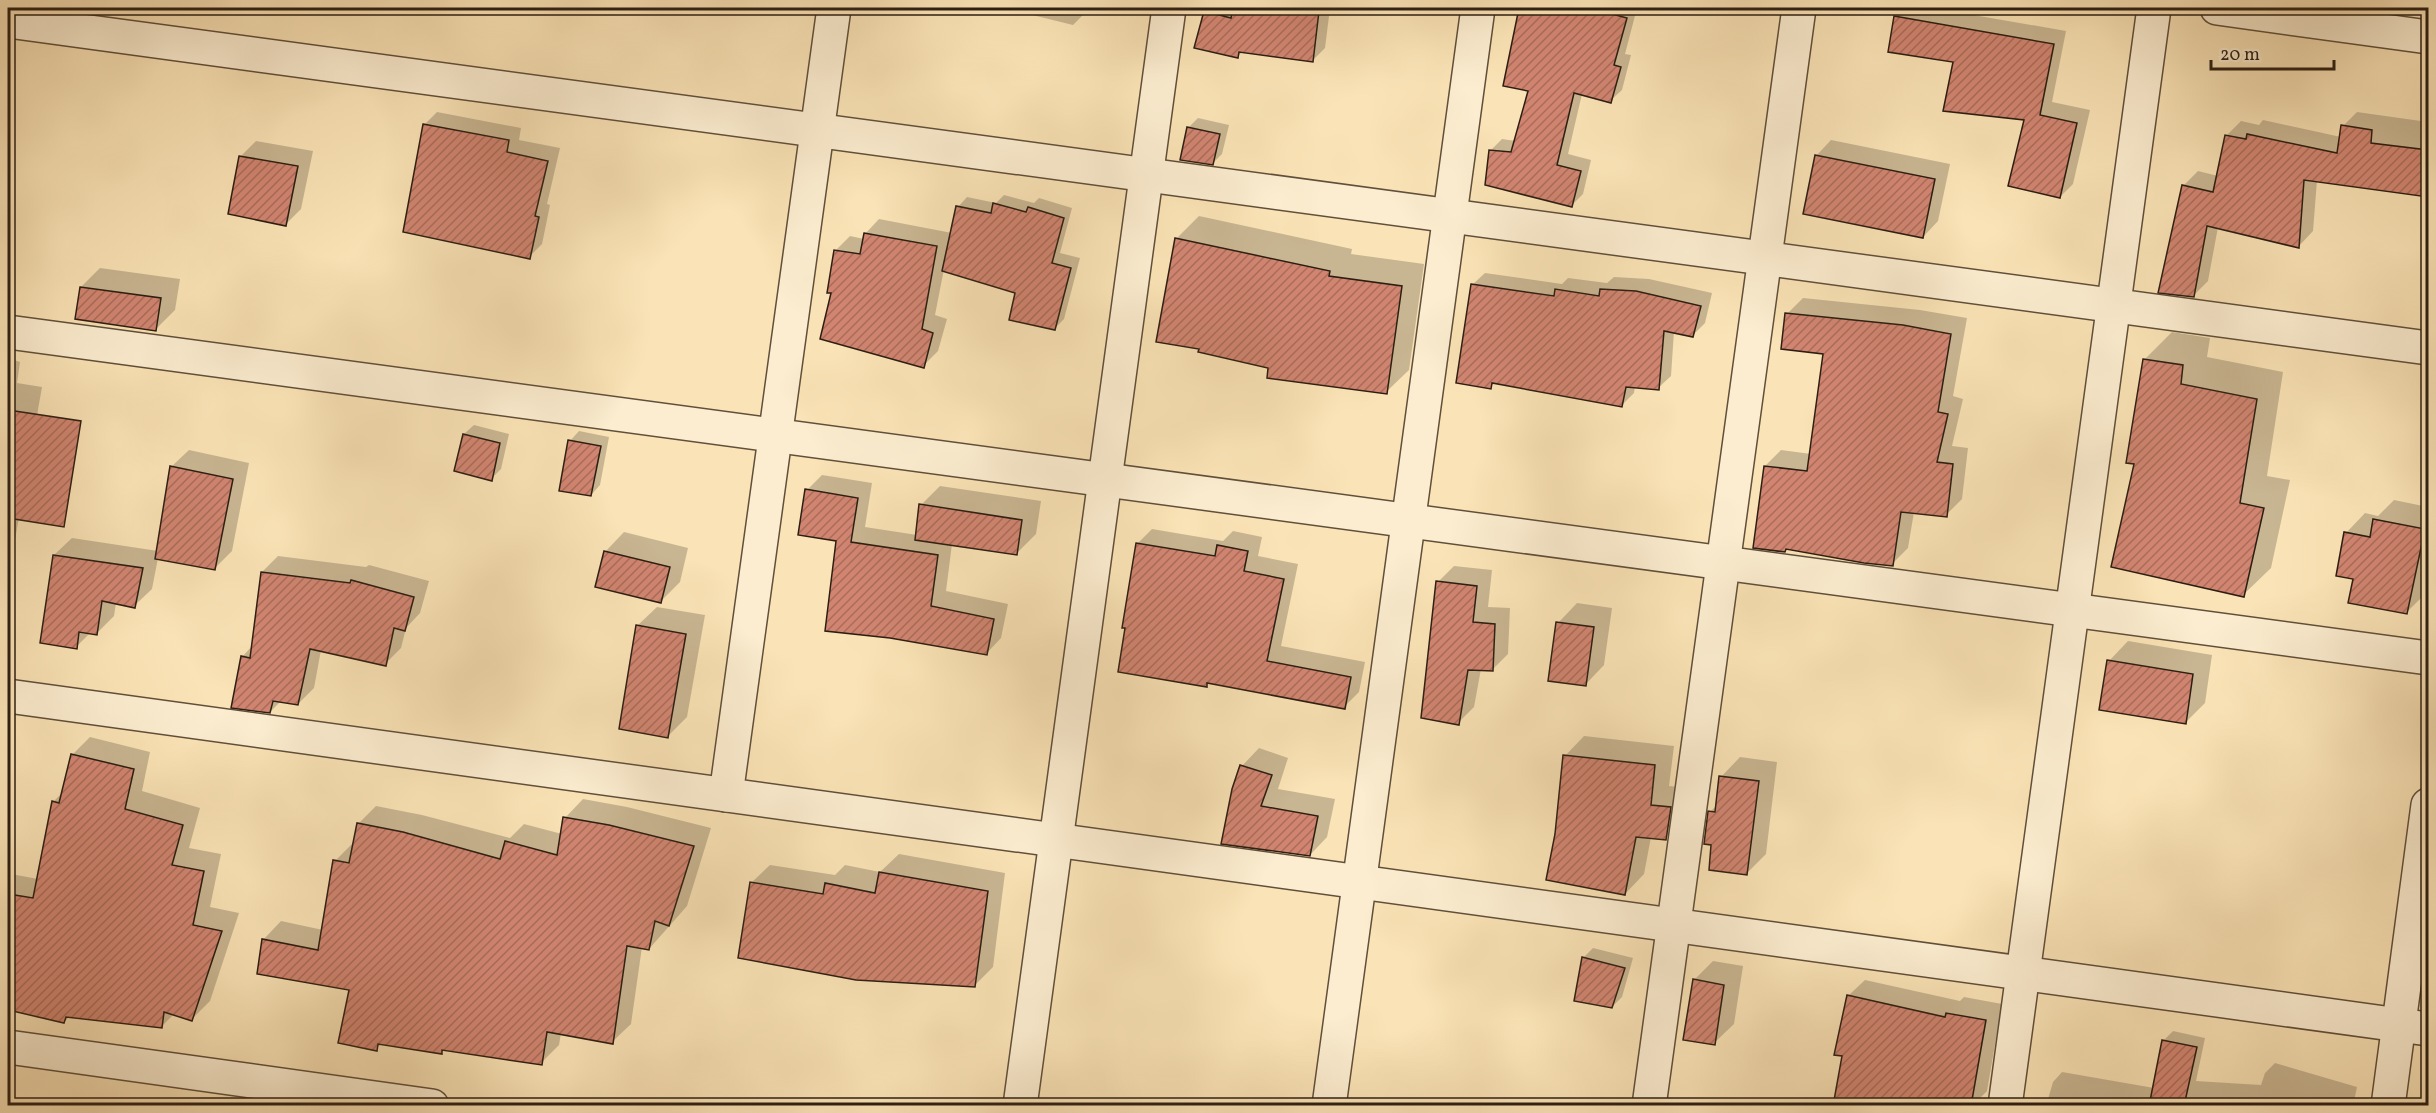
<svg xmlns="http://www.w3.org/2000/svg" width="2436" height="1113" font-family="Vollkorn,serif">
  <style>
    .shadow { fill: #0003 }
    .building { fill: url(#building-hatch); stroke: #2c1e12; stroke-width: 1.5 }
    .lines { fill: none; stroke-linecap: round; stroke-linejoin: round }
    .minor-casing { stroke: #604f3b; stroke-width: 36 }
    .minor { stroke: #fcedd0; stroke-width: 33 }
  </style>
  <defs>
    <pattern id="building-hatch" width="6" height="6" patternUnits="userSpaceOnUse" patternTransform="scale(1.5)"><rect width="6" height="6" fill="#d18571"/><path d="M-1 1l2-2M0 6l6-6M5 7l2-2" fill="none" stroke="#aa6c5b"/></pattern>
  </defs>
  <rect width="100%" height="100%" fill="#fae3b6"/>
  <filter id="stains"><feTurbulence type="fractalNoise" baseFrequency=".00333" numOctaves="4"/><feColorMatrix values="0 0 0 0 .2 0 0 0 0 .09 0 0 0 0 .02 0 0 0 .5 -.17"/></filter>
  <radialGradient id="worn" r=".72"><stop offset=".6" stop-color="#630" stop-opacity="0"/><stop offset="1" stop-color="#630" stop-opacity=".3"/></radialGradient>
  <g class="shadow">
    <path d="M1004,8H1086L1084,14L1073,25Z"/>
    <path d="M1204,8H1330L1325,48L1312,61L1243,51L1237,57L1195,46Z"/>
    <path d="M1521,8H1637L1625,54L1631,55L1622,90L1610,101L1582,94L1568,154L1591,160L1583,194L1572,205L1491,150L1502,139L1516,141L1530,90L1505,85Z"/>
    <path d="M1904,8H1933L2066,31L2052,102L2090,110L2073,184L2060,197L2026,118L1955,61L1890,51L1896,16Z"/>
    <path d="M437,112L521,128L519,140L560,148L547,204L550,205L542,244L529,257L424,125Z"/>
    <path d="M2357,112L2428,122V195L2317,180L2313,231L2299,246L2218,227L2208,281L2193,296L2183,186L2198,171L2218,176L2226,136L2241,121L2259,125L2263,120L2341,137L2343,126Z"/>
    <path d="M1198,118L1229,125L1222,154L1213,163L1188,128Z"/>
    <path d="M1831,140L1950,164L1938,221L1923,237L1816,156Z"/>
    <path d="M256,141L313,151L301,209L286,224L229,213L241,156Z"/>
    <path d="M1004,195L1034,203L1039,198L1072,208L1060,253L1080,258L1064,319L1054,329L1017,292L944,269L935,315L947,319L938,351L923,366L832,292L836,250L850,236L864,239L865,234L879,219L952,233L958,207L967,197L996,203Z"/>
    <path d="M1199,216L1352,249L1351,254L1424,264L1409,370L1386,392L1270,366L1201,348L1176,239Z"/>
    <path d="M100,268L180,279L175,310L155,330L81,287Z"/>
    <path d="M1485,273L1562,284L1568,278L1607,283L1614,277L1649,279L1712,293L1705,323L1692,336L1674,331L1671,376L1658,388L1635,386L1634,393L1622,405L1496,382L1490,387L1472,285Z"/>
    <path d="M1803,298L1920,310L1967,318L1953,396L1963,399L1952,446L1968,448L1962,499L1946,515L1914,512L1908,548L1892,564L1765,466L1781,450L1811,454L1825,352L1787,314Z"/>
    <path d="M2172,332L2210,338L2207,357L2283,372L2267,476L2290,480L2271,568L2243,595L2145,359Z"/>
    <path d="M8,358L20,362L17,383L42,387L15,540L8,547Z"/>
    <path d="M474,425L509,434L501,469L491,479L464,434Z"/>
    <path d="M579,431L609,437L600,485L591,495L570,441Z"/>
    <path d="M189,450L249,463L232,551L215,568L158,558L152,589L134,606L116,603L114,616L97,633L91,632L76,647L54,555L72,538L158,551L171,467Z"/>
    <path d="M822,475L872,483L865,527L917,535L921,505L940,486L1041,501L1036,534L1017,553L952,544L946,591L1008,604L1001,638L986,654L838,539L807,490Z"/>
    <path d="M2394,500L2428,507V580L2426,593L2406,613L2355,578L2346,533L2365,513L2378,516Z"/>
    <path d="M1152,529L1223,541L1233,531L1262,537L1258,556L1298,564L1281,646L1365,662L1359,692L1344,707L1210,682L1206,686L1137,544Z"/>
    <path d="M624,532L688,548L680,582L661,601L605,552Z"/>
    <path d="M278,556L366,567L369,565L429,581L420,613L406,628L401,648L385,664L321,650L314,688L298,704L281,701L270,712L242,657L253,645L262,572Z"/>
    <path d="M1454,566L1492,570L1488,607L1510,608L1508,654L1492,670L1481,669L1474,707L1458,723L1438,582Z"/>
    <path d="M1577,603L1612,608L1604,665L1585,685L1558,623Z"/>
    <path d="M657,607L705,615L687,717L668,736L637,626Z"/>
    <path d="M2128,641L2212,655L2205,703L2185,723L2109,661Z"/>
    <path d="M1584,736L1674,746L1669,786L1689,788L1685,819L1666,838L1651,837L1644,874L1625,894L1556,834L1565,756Z"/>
    <path d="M90,737L150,752L142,791L200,808L189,848L221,854L210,907L239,913L210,1001L192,1019L174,1014L162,1026L70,1016L64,1022L23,983L8,980V878L11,874L38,879L53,802L63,792L72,755Z"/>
    <path d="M1259,748L1288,758L1278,789L1335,799L1327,837L1310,855L1234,789L1242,766Z"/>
    <path d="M1740,757L1777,762L1766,854L1747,873L1713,844L1710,812L1718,804L1721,777Z"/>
    <path d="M583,799L627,807L711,828L687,906L649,949L642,947L631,1024L612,1042L561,1033L559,1045L541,1063L445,1049L441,1053L382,1043L376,1049L351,989L263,940L281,921L323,930L335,861L354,842L358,824L376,806L422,815L510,838L524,824L562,834L565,818Z"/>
    <path d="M899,854L1005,873L993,967L975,985L751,883L770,865L835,875L845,865L880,872Z"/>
    <path d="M1593,948L1633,958L1622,997L1612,1007L1583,958Z"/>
    <path d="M1713,961L1743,966L1734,1024L1714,1043L1694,980Z"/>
    <path d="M1865,980L1960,1001L1964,997L2002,1004L1987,1091L1972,1106H1960L1844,1055L1848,996Z"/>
    <path d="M2173,1031L2205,1038L2196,1081L2261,1085L2265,1073L2275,1063L2357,1087L2353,1106H2046L2053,1082L2062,1072L2154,1088L2163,1041Z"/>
    <path d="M2428,1082V1106H2423L2427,1084Z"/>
    <path d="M1127,1100L1154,1106H1121Z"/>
  </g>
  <g class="building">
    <path d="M1233,8H1299L1319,11L1313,62L1239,52L1238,58L1194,48L1204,11L1231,18Z"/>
    <path d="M1519,8H1590L1627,18L1614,65L1621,67L1611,103L1574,93L1557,165L1581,171L1572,207L1485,185L1489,150L1511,152L1528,91L1503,86Z"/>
    <path d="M1894,16L2054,44L2040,115L2077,123L2060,198L2008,186L2024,120L1943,111L1953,62L1888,52Z"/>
    <path d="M423,124L509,140L507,152L548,161L535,216L539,217L530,259L403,232Z"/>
    <path d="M2341,125L2372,130L2371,143L2428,150V197L2304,180L2299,248L2207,226L2194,297L2158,293L2182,185L2213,192L2225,135L2246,139L2247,134L2337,153Z"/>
    <path d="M1187,127L1220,134L1213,165L1180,160Z"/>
    <path d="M1815,155L1935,179L1923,238L1803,214Z"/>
    <path d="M239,156L298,166L286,226L228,214Z"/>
    <path d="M993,203L1026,212L1028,207L1064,218L1052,263L1071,268L1055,330L1009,320L1015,293L942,271L956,206L991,213Z"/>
    <path d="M864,233L937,246L922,329L933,333L924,368L820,339L831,293H827L834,250L860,254Z"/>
    <path d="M1175,238L1330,271L1329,276L1402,286L1387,394L1267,378L1268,368L1198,352L1199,349L1156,342Z"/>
    <path d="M1471,284L1554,296L1555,289L1599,296L1600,289L1636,291L1701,306L1693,337L1664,331L1659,390L1626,387L1622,407L1492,383L1491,389L1456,383Z"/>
    <path d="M80,287L161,298L156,331L75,319Z"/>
    <path d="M1785,313L1903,325L1951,334L1938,412L1948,414L1937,462L1953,464L1947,517L1901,512L1893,566L1864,563L1786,549L1785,552L1753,548L1764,466L1807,471L1823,354L1781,349Z"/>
    <path d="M2143,359L2183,365L2181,384L2257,399L2240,503L2264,508L2244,597L2111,567L2134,464L2126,463Z"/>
    <path d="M8,410L81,421L64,527L8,518Z"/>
    <path d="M463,434L500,443L492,481L454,471Z"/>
    <path d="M568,440L601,446L591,496L559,491Z"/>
    <path d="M170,466L233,479L215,570L155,559Z"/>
    <path d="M805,489L858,498L851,542L938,555L931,606L994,619L987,655L890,638L825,631L836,541L798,535Z"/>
    <path d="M919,504L1022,520L1017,555L915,540Z"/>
    <path d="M2373,519L2425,529L2407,614L2348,603L2353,579L2336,576L2344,532L2370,537Z"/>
    <path d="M1136,543L1215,556L1217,545L1248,551L1244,571L1284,579L1267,661L1351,677L1345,709L1207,683V687L1118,672L1125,628H1122Z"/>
    <path d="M604,551L670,567L661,603L595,587Z"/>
    <path d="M53,555L143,568L135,608L102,601L97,635L79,632L77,649L40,643Z"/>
    <path d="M261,572L350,583L351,580L414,597L405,631L394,628L386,666L310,649L298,705L273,701L270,713L231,708L241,656L250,658Z"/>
    <path d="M1436,581L1477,586L1473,622L1495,624L1493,671L1468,670L1459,725L1421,718Z"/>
    <path d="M1556,622L1594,627L1586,686L1548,681Z"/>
    <path d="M636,625L686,634L668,738L619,729Z"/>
    <path d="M2107,660L2193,674L2186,724L2099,710Z"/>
    <path d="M71,754L134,769L125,809L183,825L172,865L204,871L193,925L222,931L192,1021L164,1012L162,1028L66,1017L64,1023L8,1010V894L33,898L52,801L59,803Z"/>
    <path d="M1563,755L1655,765L1651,805L1671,807L1666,840L1636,837L1625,895L1546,880L1555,834Z"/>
    <path d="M1240,765L1272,775L1261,806L1318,816L1310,856L1221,844L1232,789Z"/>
    <path d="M1719,776L1759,781L1747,875L1709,870L1711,845L1704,844L1708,811L1715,812Z"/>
    <path d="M563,817L609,825L694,846L669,926L655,921L649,950L627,946L613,1044L547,1032L542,1065L442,1050V1054L378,1044L377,1051L338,1043L349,990L257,974L262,939L318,950L333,860L349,863L357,823L403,832L500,859L505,841L557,855Z"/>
    <path d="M879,872L988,891L975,987L856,980L738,958L750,882L823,894L825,883L875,893Z"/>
    <path d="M1582,957L1625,968L1612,1008L1574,1001Z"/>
    <path d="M1693,979L1724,985L1715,1045L1683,1040Z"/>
    <path d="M1847,995L1945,1017L1946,1013L1986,1020L1971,1106H1833L1842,1056L1834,1055Z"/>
    <path d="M2162,1040L2197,1047L2184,1106H2149Z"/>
  </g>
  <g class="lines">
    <g class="minor-casing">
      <g id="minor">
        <path d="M2217,8L2428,37"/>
        <path d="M8,21L2428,348"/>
        <path d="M8,332L2428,658"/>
        <path d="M8,696L2428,1029"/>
        <path d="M726,795L834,8"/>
        <path d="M8,1047L432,1106"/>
        <path d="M1020,1106L1169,8"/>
        <path d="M1329,1106L1478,8"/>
        <path d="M1649,1106L1799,8"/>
        <path d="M2005,1106L2154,8"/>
        <path d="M2388,1106L2428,805"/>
      </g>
    </g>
    <use href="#minor" class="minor"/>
  </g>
  <rect width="2436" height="1113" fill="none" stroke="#fae3b6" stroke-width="30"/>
  <rect x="9" y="9" width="2418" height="1095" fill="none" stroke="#2c1e12" stroke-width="3"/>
  <rect x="15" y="15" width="2406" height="1083" fill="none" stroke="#2c1e12" stroke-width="1.5"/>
  <path d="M2211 60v9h123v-9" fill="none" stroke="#2c1e12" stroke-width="3"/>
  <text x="2220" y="60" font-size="18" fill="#2c1e12" stroke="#fcedd0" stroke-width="4.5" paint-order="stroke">20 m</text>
  <rect width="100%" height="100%" filter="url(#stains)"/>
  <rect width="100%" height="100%" fill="url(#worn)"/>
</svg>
